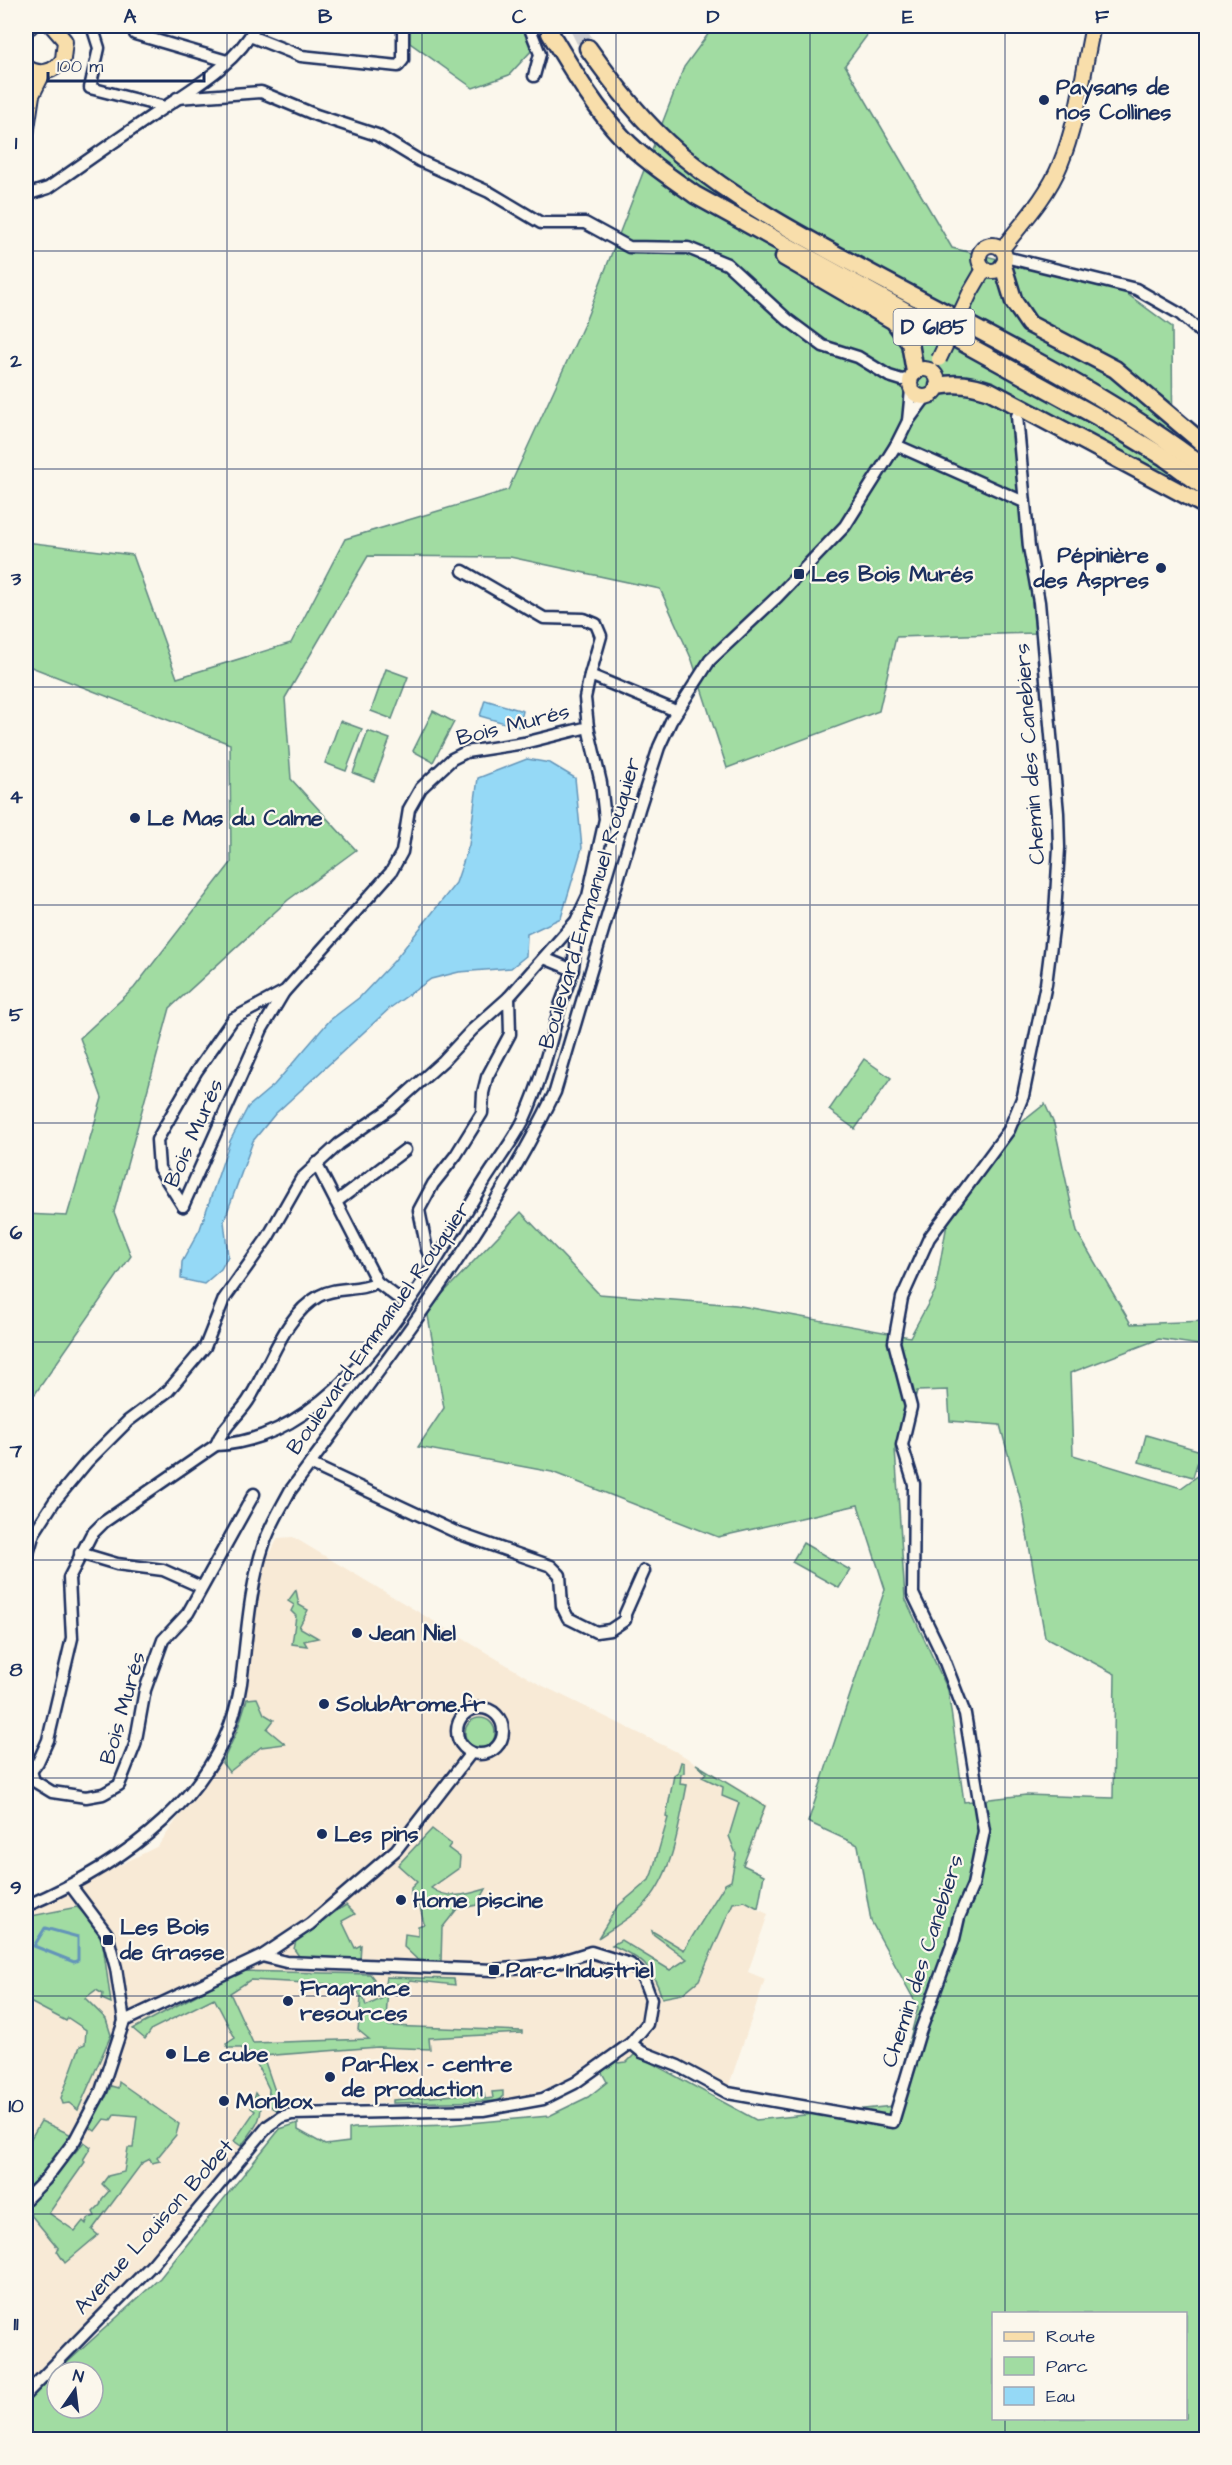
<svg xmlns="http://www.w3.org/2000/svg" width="1232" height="2465" font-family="'Architects Daughter',sans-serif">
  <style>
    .built { fill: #f8ead6 }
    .green { fill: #a1dca2; stroke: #5e8680; stroke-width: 1.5; fill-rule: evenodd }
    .water { fill: #95d9f6; stroke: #6495b9; stroke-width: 1.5 }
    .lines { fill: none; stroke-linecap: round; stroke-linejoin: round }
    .stream { stroke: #6495b9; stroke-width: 3 }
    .highway-tunnel { stroke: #cecfd0; stroke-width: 16; stroke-dasharray: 16 8; stroke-linecap: butt }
    .minor-casing { stroke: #1b2f5e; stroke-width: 15 }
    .major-casing { stroke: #1b2f5e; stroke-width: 18 }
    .highway-casing { stroke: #1b2f5e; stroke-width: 21 }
    .minor { stroke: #fbf7ec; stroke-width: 10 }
    .major { stroke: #f8deab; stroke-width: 14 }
    .highway { stroke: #f8deab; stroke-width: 16 }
    .major-bridge-casing { stroke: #1b2f5e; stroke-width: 18; stroke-linecap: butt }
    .major-bridge { stroke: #f8deab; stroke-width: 14 }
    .grid { fill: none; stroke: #1b2f5e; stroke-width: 1.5; stroke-opacity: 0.55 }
    .poi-dot { fill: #1b2f5e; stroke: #fbf7ec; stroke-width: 2 }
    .labels { text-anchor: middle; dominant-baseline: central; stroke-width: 4.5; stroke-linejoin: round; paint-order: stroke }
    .shield { fill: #fbf7ec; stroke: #5e6b89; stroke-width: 1.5 }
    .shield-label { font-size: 21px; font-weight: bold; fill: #1b2f5e }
    .poi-label { font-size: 22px; font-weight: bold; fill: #1b2f5e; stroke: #fbf7ec; text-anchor: start }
    .street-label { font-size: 22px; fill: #1b2f5e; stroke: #fbf7ec }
    .neatline { fill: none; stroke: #1b2f5e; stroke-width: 2 }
    .grid-label { font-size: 20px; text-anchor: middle; font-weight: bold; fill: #1b2f5e }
  </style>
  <rect width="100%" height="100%" fill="#fbf7ec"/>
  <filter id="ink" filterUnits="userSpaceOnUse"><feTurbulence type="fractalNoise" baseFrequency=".0167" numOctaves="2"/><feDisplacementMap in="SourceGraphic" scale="12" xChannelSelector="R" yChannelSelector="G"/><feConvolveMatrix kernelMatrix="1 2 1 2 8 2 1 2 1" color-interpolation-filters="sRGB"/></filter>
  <g filter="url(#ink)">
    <path class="built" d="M293,1537L537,1683L677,1752L767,1805L744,1865L765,1875L757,1909L768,1914L748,1972L765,1979L729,2085L649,2060L618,2063L615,2055L601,2056L558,2084L523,2097L498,2101L296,2105L272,2117L26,2399V1912L158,1846L230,1745L242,1702L262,1569L278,1538Z"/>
    <g class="green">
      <path d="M410,26L523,27L533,49L509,75L473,88L410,43Z"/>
      <path d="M714,26H874L845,65L952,248L1119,288L1172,327L1173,478L1012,410L1035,633L896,637L879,711L727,768L692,660L660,589L510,557L368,556L285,698L291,779L356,850L288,900L170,1008L114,1212L131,1256L35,1394L26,1399V1214L67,1216L102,1098L80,1038L134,988L231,863L230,744L26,665V542L133,555L177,678L291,643L345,539L508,490L585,322L684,67Z"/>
      <path d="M386,669L408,677L392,719L371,711Z"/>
      <path d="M433,711L454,722L433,762L413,751Z"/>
      <path d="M340,721L362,729L346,771L325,763Z"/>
      <path d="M368,731L390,739L374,781L353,773Z"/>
      <path d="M864,1059L891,1078L855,1129L829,1110Z"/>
      <path d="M1045,1104L1054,1124L1077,1232L1131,1324L1206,1321V1346L1159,1339L1070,1373L1073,1455L1181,1488L1206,1470V2439L26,2440V2400L160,2278L280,2129L298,2123V2130L325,2145L349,2142V2129L354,2128L448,2125L549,2116L588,2097L607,2082L600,2069L615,2055L618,2063L627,2062L635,2054L756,2120L893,2106L918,2007L871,1921L858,1845L808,1822L885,1589L858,1505L718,1537L552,1472L418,1447L444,1408L427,1310L521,1212L599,1294L736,1305L910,1337L935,1291L950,1207L987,1150ZM948,1390L950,1421L1000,1425L1022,1505L1045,1637L1115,1674L1113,1798L1026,1795L964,1802L948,1690L905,1598L895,1449L902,1445L917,1391ZM994,2314H1186V2418H994ZM57,2372H93V2408H57Z"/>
      <path d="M1146,1435L1201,1451L1193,1477L1139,1462Z"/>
      <path d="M803,1543L850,1570L839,1588L792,1562Z"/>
      <path d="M296,1590L299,1605L308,1610L299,1627L318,1638L304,1641L307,1646L292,1644L296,1616L291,1611L294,1605L288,1601Z"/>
      <path d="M257,1698L264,1714L274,1720L267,1729L285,1744L261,1747L229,1772L222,1763L237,1731L247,1699Z"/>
      <circle cx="480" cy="1733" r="15"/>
      <path d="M681,1762L684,1763V1773L681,1774L680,1784L687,1785C679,1824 673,1877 643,1906C631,1918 612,1928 598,1938L617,1907L649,1880L652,1873L668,1818L666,1817L674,1775L678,1772Z"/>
      <path d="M696,1764L765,1806L743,1865L764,1875L758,1908L745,1901L733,1903L699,1980L682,1994L662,1998C652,1965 642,1959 612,1945L621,1940L670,1970L687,1959L653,1934L652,1931L684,1950L725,1884L731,1881L736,1854L729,1836L739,1803L722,1796L723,1787L702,1777L706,1773Z"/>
      <path d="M432,1829L451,1844L448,1848L460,1857L459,1868L431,1888C448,1900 466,1895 486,1889L477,1905L457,1909L442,1928L441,1962L419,1961L404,1947L405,1934L418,1936V1926L424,1924L417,1894L411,1895V1888L417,1882L398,1865Z"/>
      <path d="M346,1905L355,1914L342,1921L355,1948L361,1945L360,1960L301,1959L294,1949L297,1936Z"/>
      <path d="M77,1907L95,1924L103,1945L111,2003L102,1999L103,1994L96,1990L85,1998L106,2019L111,2035L78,2110L69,2103L63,2104L61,2098L80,2046L85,2044L86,2030L68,2018L66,2021L26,2000V1917Z"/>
      <path d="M241,1971L370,1974L374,1979L364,1999L366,2006L383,1998L386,1977L454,1979L455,1985L410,1980L409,1983L388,1985L386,2021L389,2026L522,2031V2033L429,2038L430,2049L378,2047L263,2056L277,2097L275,2101L279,2111L268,2105L269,2089L253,2056L241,2048H228L226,2044L235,2038L214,1998L152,2029L145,2039L133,2029ZM250,1980L325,1984L333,1985L337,1994L357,1990L361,1998L358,2030L369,2039L253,2043L230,1993Z"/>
      <path d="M119,2082L179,2124L176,2135L157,2158L160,2161L152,2163L150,2159L142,2163L92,2230L98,2235L65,2263L57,2251L59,2249L26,2209L84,2142L91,2147L83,2160L85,2162L49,2213L75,2231L83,2221L86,2224L89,2218L95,2216L93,2212L100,2205L102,2199L109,2191L102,2184L108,2176L124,2172L128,2148H133L137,2116L115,2114L111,2120L104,2119L95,2131L88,2126L100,2098L106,2097L111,2086L118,2088Z"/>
      <path d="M503,2091V2097L498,2101L393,2103V2100L480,2093H484L485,2099L493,2098L492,2092Z"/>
      <path d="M255,2093C270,2112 253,2131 241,2146L234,2141L255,2111L251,2108Z"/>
      <path d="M41,2121L74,2136L43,2176L26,2192V2147Z"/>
    </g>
    <g class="water">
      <path d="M485,700L523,711L519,727L480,716Z"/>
      <path d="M527,759L550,763L575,778L582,848L561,918L527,934L526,956L511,968L459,972L431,979L390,1008L275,1114L253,1141L224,1221L228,1256L221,1269L204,1284L181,1279L182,1262L200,1229L230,1141L248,1107L274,1085L330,1020L360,997L394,961L456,883L469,845L478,778Z"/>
    </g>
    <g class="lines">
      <path class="stream" d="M45,1928L78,1937V1960L74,1962L34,1946Z"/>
      <path class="highway-tunnel" d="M577,26L588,48"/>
      <g class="minor-casing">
        <g id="minor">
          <path d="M92,26L99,48L90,88L165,107"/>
          <path d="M529,26L540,54L534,76"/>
          <path d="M135,34L227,61"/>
          <path d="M250,36L301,56L398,66L403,60V26"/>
          <path d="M177,98L261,92L316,115L377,135L420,161L489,192L541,223H585L629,247L688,248L727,264L788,320L823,346L858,357L889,376L902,380L910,378"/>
          <path d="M26,195L48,188C82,164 118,139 153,115C189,90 235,66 256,26"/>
          <path d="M1005,257L1136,289L1180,314L1206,337"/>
          <path d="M908,421L911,390"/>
          <path d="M896,445L1024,502"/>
          <path d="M463,571L544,618L584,619L596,624L601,636L590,675"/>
          <path d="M544,958L573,970"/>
          <path d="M316,1163L377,1282L406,1304"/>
          <path d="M336,1202L405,1150"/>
          <path d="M183,1206L159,1168L157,1140L196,1072L233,1019L285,991L391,872L402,852L409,809L421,788L452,759L466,752L524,743L588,727L585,698L590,675L676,711"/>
          <path d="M183,1206L262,1029L284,992"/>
          <path d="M436,1260L427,1250L419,1210L433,1184L456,1155L482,1113L483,1093L487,1077L510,1034L509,997"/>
          <path d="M216,1445C337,1440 423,1283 478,1192C492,1167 512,1144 524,1119C541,1082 550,1044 560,1006C564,994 569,983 572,972C576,956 575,938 576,922"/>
          <path d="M310,1464L460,1534L551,1566L560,1575L562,1606L568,1618L596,1632L610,1630L625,1620V1614L644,1571"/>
          <path d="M80,1553L117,1564L163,1570L201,1587"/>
          <path d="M26,1560L34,1533L54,1502L87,1462L128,1421L168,1391L205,1347L224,1299L268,1237L301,1179L339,1144L391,1108L443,1061L472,1030L509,997L576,921L588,896L605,819L601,783L588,727"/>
          <circle cx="480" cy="1731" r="23"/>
          <path d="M26,1754L34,1781L52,1792L86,1797L103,1794L119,1785L135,1745L145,1690L163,1640L188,1613L254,1494"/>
          <path d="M26,1778L38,1762L48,1740L72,1638L69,1578L91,1535L104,1522L216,1445C222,1428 238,1416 248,1401C270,1367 283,1316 319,1296C336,1286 359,1292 377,1282"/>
          <path d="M26,1906C121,1865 224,1795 241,1683C247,1637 249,1589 264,1544C270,1526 281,1508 290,1491C384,1363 486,1236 555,1092L639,809L659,747L671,721L710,660L777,597L845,526L896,445L908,421L925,398"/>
          <path d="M124,2021L262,1956L310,1924L396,1850L471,1753"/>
          <path d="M631,2043L642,2052L678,2066L728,2093L893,2122L919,2035L954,1939L959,1917L973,1885L984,1831L965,1714L941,1652L913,1594L914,1484L902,1445L911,1407L894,1342L902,1298L929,1238L1009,1130L1023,1096L1046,984L1055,913L1059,848L1058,813L1039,602L1029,547L1017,416"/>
          <path d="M26,2199L45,2180L75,2140L101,2091L124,2021L116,1968L107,1934L71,1886"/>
          <path d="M26,2394L153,2264L268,2126L281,2117L292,2114L483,2110L543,2099L575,2083L631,2043L647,2024L651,1999L642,1975L630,1964L591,1952L552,1964L494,1970L286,1962L262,1956"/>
        </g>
      </g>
      <g class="major-casing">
        <g id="major">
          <path d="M26,29L31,26"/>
          <path d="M26,67C39,76 54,73 63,59L65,41L52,26"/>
          <path d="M26,135L32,95L43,73"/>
          <circle cx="992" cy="258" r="13"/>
          <path d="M1002,249C1022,223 1047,197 1060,165C1078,122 1083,71 1093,26"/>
          <path d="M970,293L984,269"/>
          <circle cx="924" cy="383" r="14"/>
        </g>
      </g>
      <g class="highway-casing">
        <g id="highway">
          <path d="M550,33C572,69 593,106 622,137C644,160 670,177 695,195L1096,416L1164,457L1206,488"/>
          <path d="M588,48C615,86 644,124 680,154C735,200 798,234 861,268C977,331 1101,388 1206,469"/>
          <path d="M784,257L894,321L910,343L915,372"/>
          <path d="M1003,266L1014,302L1029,324L1115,369L1206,446"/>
          <path d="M938,386C957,382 972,385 990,391L1206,506"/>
        </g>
      </g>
      <use href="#minor" class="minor"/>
      <use href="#major" class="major"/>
      <use href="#highway" class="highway"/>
      <g class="major-bridge-casing">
        <path id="major-bridge" d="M939,359L970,293"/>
      </g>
      <use href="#major-bridge" class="major-bridge"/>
    </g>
  </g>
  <path class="grid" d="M227,26V2440M422,26V2440M616,26V2440M810,26V2440M1005,26V2314M26,251H1206M26,469H1206M26,687H1206M26,905H1206M26,1123H1206M26,1342H1206M26,1560H1206M26,1778H1206M26,1996H1206M26,2214H1206M1005,2418V2440"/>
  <g class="poi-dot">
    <circle cx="1044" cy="100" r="6"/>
    <circle cx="1161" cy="568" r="6"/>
    <rect x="793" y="568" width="12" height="12" rx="3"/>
    <circle cx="135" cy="818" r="6"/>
    <circle cx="357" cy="1633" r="6"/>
    <circle cx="324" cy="1704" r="6"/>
    <circle cx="322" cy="1834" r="6"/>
    <circle cx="401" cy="1900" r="6"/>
    <rect x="102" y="1934" width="12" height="12" rx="3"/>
    <rect x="488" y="1964" width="12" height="12" rx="3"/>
    <circle cx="288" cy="2001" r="6"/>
    <circle cx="171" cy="2054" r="6"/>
    <circle cx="330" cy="2077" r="6"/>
    <circle cx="224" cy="2101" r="6"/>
  </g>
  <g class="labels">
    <rect class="shield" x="893.5" y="309" width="81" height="36" rx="4.5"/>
    <g class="shield-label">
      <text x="934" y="327">D 6185</text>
    </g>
    <g class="poi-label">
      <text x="1056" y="87">Paysans de<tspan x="1056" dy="25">nos Collines</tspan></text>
      <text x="1149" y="555" text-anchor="end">Pépinière<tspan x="1149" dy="25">des Aspres</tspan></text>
      <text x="811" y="574">Les Bois Murés</text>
      <text x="147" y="818">Le Mas du Calme</text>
      <text x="369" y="1633">Jean Niel</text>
      <text x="336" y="1704">SolubArome.fr</text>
      <text x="334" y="1834">Les pins</text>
      <text x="413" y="1900">Home piscine</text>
      <text x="120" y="1927">Les Bois<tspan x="120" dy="25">de Grasse</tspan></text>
      <text x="506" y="1970">Parc Industriel</text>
      <text x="300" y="1988">Fragrance<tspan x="300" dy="25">resources</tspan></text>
      <text x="183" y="2054">Le cube</text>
      <text x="342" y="2064">Parflex - centre<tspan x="342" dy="25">de production</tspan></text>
      <text x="236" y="2101">Monbox</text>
    </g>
    <g class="street-label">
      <text transform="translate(513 725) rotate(-14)">Bois Murés</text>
      <text transform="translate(1030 754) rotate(-94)">Chemin des Canebiers</text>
      <text transform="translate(590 903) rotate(-73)">Boulevard Emmanuel Rouquier</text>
      <text transform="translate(194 1133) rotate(-66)">Bois Murés</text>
      <text transform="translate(379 1328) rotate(-55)">Boulevard Emmanuel Rouquier</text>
      <text transform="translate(123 1708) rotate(-74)">Bois Murés</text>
      <text transform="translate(923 1961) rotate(-72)">Chemin des Canebiers</text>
      <text transform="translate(154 2227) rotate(-48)">Avenue Louison Bobet</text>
    </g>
  </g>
  <rect width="1232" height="2465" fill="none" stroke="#fbf7ec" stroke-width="66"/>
  <rect x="992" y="2312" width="195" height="108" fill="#fbf7ec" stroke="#a1a7b3" stroke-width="1.5"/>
  <rect x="1004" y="2332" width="30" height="9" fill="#f8deab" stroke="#a1a7b3" stroke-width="1.5"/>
  <text x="1046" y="2342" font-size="18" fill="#1b2f5e">Route</text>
  <rect x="1004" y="2357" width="30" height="18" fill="#a1dca2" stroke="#a1a7b3" stroke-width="1.5"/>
  <text x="1046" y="2372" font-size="18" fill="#1b2f5e">Parc</text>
  <rect x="1004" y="2387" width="30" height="18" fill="#95d9f6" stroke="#a1a7b3" stroke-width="1.5"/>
  <text x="1046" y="2402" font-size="18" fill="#1b2f5e">Eau</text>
  <g transform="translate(75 2390) rotate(14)"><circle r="28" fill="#fbf7ec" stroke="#a1a7b3" stroke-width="1.5"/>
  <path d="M0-4.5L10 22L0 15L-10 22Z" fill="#1b2f5e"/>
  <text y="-9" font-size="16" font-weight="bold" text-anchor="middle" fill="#1b2f5e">N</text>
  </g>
  <path d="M48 72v9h156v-9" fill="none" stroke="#1b2f5e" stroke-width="3"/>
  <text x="57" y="72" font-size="18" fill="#1b2f5e" stroke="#fbf7ec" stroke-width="4.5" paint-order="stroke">100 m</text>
  <rect x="33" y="33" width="1166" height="2399" class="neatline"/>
  <g class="grid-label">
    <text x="130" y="23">A</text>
    <text x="325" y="23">B</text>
    <text x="519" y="23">C</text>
    <text x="713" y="23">D</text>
    <text x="908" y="23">E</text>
    <text x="1102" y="23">F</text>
    <text x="16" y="149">1</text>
    <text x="16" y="367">2</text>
    <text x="16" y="585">3</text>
    <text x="16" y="803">4</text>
    <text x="16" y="1021">5</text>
    <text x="16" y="1239">6</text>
    <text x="16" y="1457">7</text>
    <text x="16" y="1676">8</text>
    <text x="16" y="1894">9</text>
    <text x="16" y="2112">10</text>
    <text x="16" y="2330">11</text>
  </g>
</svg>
